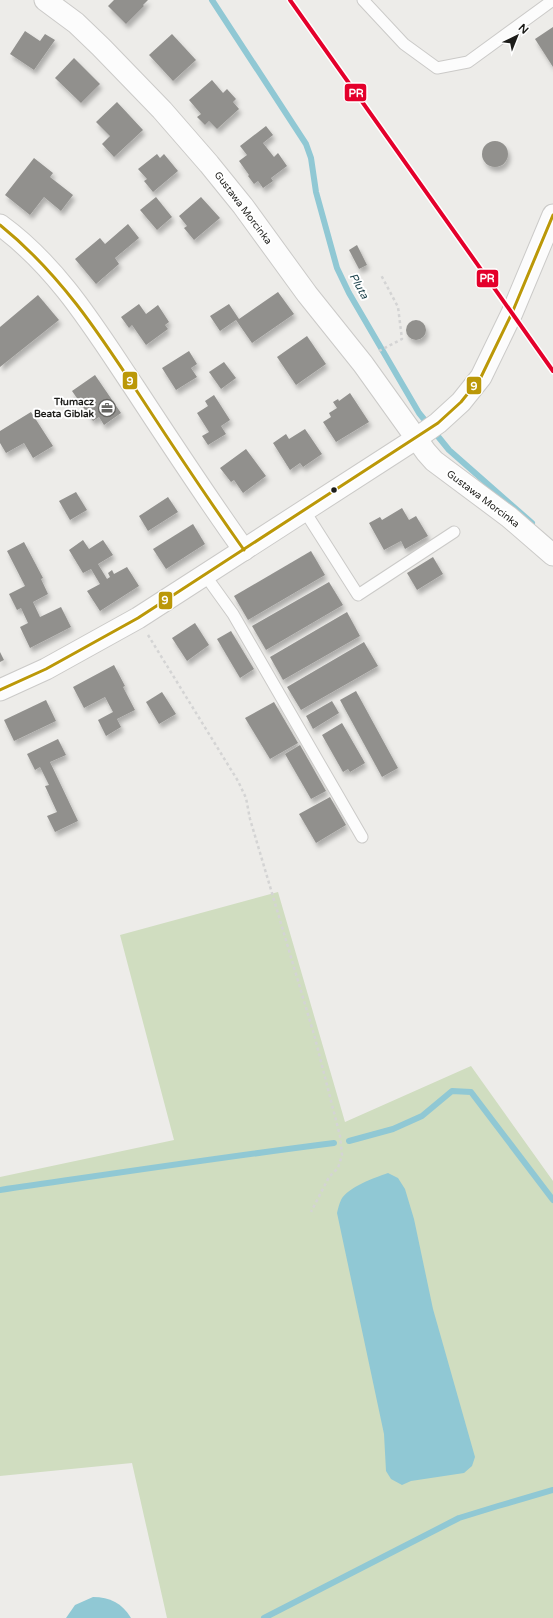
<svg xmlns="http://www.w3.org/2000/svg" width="553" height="1618" font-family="'Varela Round',sans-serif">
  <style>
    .green { fill: #d0ddc0 }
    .water { fill: #90c8d4 }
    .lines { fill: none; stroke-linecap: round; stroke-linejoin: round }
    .stream { stroke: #90c8d4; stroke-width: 6 }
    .building { fill: #91908d; filter: url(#shadow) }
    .lane-casing { stroke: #cbcac8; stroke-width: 13 }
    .street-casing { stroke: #cbcac8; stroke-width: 23 }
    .path { stroke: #d4d4d4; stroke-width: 2.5; stroke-dasharray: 3 3; stroke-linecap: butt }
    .lane { stroke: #fcfcfc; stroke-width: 11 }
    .street { stroke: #fcfcfc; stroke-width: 21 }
    .bus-1-casing { stroke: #fff; stroke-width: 6 }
    .bus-1 { stroke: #bb9808; stroke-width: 3 }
    .rail-1-casing { stroke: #fff; stroke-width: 7 }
    .rail-1 { stroke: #e4002b; stroke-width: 4 }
    .bus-dot { fill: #1d1d1a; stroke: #fff; stroke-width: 1.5 }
    .labels { text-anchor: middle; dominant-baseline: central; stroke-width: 4; stroke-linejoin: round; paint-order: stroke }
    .street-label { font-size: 10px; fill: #1d1d1a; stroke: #fff }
    .poi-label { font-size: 10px; font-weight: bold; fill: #1d1d1a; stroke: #fff; text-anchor: end }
    .water-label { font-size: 11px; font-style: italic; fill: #163c45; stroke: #fff }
    .line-badge { stroke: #fff; stroke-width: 1.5 }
    .badge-label { font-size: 11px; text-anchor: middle; font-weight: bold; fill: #fff }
  </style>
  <defs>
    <filter id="shadow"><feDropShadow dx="2.5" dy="4.5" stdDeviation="2" flood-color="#0004"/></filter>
  </defs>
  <rect width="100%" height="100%" fill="#edece9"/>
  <path class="green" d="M278,892L345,1122L471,1066L553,1181V1618H167L132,1463L0,1476V1177L174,1140L120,935Z"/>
  <g class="water">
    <path d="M388,1173L398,1178L405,1189L414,1219L433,1309L475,1457L472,1466L464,1473L411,1481L402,1485L391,1479L386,1471L384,1434L337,1213C338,1209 339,1204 341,1200C348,1187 374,1178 388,1173Z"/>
    <path d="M93,1597C110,1597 122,1603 131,1618H66L75,1605Z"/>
  </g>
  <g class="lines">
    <g class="stream">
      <path d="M212,0L306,144L311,158L316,192L337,268L349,293L419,413L449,450L532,523"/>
      <path d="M349,1141L393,1129L422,1116L452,1091L471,1092L553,1200"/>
      <path d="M0,1190C111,1174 223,1157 334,1143"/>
      <path d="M264,1618L459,1518L498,1506L553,1490"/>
    </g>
  </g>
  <g class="building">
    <path d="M114,0H148L143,5L144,6L126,24L108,6Z"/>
    <path d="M553,27V67L535,39Z"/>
    <path d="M25,31L40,41L45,34L55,40L34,70L10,54Z"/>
    <path d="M172,34L196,60L173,81L149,55Z"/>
    <path d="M74,58L100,84L81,103L55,78Z"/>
    <path d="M212,80L223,93L227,89L236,99L233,102L239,109L217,129L209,121L205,125L197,117L201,114L189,100Z"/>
    <path d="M117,102L143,130L114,157L102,144L110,136L96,122Z"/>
    <path d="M266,126L273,135L263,143L274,157L278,153L287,166L271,178L273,181L263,188L258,181L254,184L248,176L249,175L239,161L247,155L240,146Z"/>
    <circle cx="495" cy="154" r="13"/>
    <path d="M157,154L160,158L164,154L178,171L153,192L144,181L147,179L138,169Z"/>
    <path d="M34,158L53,173L50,177L73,195L61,211L44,197L30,215L5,195Z"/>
    <path d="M156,197L172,217L157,230L140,210Z"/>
    <path d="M201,197L220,218L194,240L184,228L187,226L179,216Z"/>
    <path d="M128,224L139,238L115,258L119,264L96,284L75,259L100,238L105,244Z"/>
    <path d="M357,245L367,265L359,269L349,250Z"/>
    <path d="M278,292L294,314L252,343L236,320L220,331L210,316L229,304L239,319Z"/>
    <path d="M38,295L59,320L0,367V327Z"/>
    <path d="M139,304L146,314L158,305L169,322L165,325L168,329L146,345L132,325L129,328L121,317Z"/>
    <circle cx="416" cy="330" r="10"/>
    <path d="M307,336L326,364L296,385L277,357Z"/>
    <path d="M189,351L197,364L191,368L197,377L176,390L162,368Z"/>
    <path d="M224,362L236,378L221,389L209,372Z"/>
    <path d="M95,375L121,413L104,425L99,417L93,421L72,391Z"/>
    <path d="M350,393L369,422L336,442L323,422L331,417L329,413L337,408L333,402L338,399L339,401Z"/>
    <path d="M214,395L230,420L221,426L226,434L208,445L202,436L209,432L197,413L208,406L205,401Z"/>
    <path d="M31,412L53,446L33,458L24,443L6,453L0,443V431Z"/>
    <path d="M305,429L322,454L303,467L300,463L290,470L273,443L286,434L289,439Z"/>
    <path d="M246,449L266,476L243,493L234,480L231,482L220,468Z"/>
    <path d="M76,492L87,510L70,520L59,501Z"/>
    <path d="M168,497L178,512L148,531L139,516Z"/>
    <path d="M402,508L409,520L416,516L428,536L405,549L401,541L384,550L369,523L380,517L382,520Z"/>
    <path d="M193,524L205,544L166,569L153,549Z"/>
    <path d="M83,540L89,549L103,540L113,555L98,564L107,579L110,577L108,573L112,570L114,574L127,567L139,586L100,611L87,591L100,584L91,569L83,573L69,550Z"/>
    <path d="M24,542L43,578L41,579L48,594L33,602L40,617L61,607L71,627L30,648L20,627L28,623L21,608L17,610L9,594L25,586L7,551Z"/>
    <path d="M311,551L325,575L248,620L234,596Z"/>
    <path d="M433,557L443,574L417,590L407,573Z"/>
    <path d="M329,582L343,605L266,650L252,626Z"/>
    <path d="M347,612L360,636L283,680L270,657Z"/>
    <path d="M195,623L209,645L187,661L172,638Z"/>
    <path d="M231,631L254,669L240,678L217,639Z"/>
    <path d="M364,642L378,666L301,710L287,687Z"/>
    <path d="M0,652L4,660L0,662Z"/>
    <path d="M114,665L125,686L123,687L135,710L117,719L121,727L106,736L98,720L113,712L105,697L84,708L73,687Z"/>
    <path d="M356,691L398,768L382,777L340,700Z"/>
    <path d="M162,692L176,714L159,724L146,702Z"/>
    <path d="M46,700L56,721L14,741L4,720Z"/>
    <path d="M332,701L339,713L313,729L306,716Z"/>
    <path d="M274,702L298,743L270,759L245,718Z"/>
    <path d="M342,723L365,763L350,772L348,769L343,772L322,735Z"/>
    <path d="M58,739L66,755L50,762L78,821L55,832L47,816L57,812L45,786L49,785L40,767L35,770L27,754Z"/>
    <path d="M300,745L326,791L311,799L285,754Z"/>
    <path d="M330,797L346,825L316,843L299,814Z"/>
  </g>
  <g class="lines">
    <g class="lane-casing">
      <g id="lane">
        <path d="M363,0L404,44L437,68L468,62L553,0"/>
        <path d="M304,510L358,595L454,532"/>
        <path d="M205,575L233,614L362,837"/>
      </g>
    </g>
    <g class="street-casing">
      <g id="street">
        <path d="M45,0L76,23L101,47L162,110L209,164L243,206L307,294L363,364L426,452L434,461L509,517L553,555"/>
        <path d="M0,225C58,267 95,329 134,387C170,442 206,497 244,550"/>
        <path d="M0,690L46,669L138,618L417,438L438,423L461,402L481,377L512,313L553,215"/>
      </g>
    </g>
    <g class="path">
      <path d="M379,351L402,339L398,307L381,275"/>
      <path d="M148,635L238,781L246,798L250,819L315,1038L340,1136L342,1155L338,1168L329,1177L311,1212"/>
    </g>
    <use href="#lane" class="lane"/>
    <use href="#street" class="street"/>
    <g class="bus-1-casing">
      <g id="bus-1">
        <path d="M0,225C63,276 102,338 146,405C178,454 210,502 244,550"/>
        <path d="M0,690L46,669L138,618L438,423L461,402L481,377L512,313L553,215"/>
      </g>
    </g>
    <use href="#bus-1" class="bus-1"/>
    <g class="rail-1-casing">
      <path id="rail-1" d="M290,0L553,371"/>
    </g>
    <use href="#rail-1" class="rail-1"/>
  </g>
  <defs>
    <g id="office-ring" transform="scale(0.9)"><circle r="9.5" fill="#fff" stroke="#666562" stroke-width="1.5"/><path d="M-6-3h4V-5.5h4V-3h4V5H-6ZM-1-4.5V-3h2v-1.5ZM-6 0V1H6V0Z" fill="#666562"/></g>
  </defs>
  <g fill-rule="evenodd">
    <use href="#office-ring" x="107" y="408"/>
  </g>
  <circle class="bus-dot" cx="334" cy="490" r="3.5"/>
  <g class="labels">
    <g class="street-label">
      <text transform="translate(243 208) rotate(53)">Gustawa Morcinka</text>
      <text transform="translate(483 499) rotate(37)">Gustawa Morcinka</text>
    </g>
    <g class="poi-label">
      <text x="94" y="402">Tłumacz<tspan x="94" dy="12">Beata Giblak</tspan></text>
    </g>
    <g class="water-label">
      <text transform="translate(359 286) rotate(61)">Pluta</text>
    </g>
  </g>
  <g class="line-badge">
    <rect x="344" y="83" width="23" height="19" rx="4" fill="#e4002b"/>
    <rect x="476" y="269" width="23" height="19" rx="4" fill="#e4002b"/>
    <rect x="122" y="371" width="16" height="19" rx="4" fill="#bb9808"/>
    <rect x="466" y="376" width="16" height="19" rx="4" fill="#bb9808"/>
    <rect x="158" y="591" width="15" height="19" rx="4" fill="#bb9808"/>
  </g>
  <g class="badge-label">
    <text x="356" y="97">PR</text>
    <text x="487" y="282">PR</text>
    <text x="130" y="385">9</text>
    <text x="474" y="390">9</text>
    <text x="165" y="604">9</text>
  </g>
  <g transform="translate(517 36) rotate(43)" stroke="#ffffff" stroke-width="3" paint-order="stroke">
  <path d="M0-3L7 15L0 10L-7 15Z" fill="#1d1d1a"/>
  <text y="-6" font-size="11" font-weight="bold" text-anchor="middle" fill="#1d1d1a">N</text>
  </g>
</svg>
